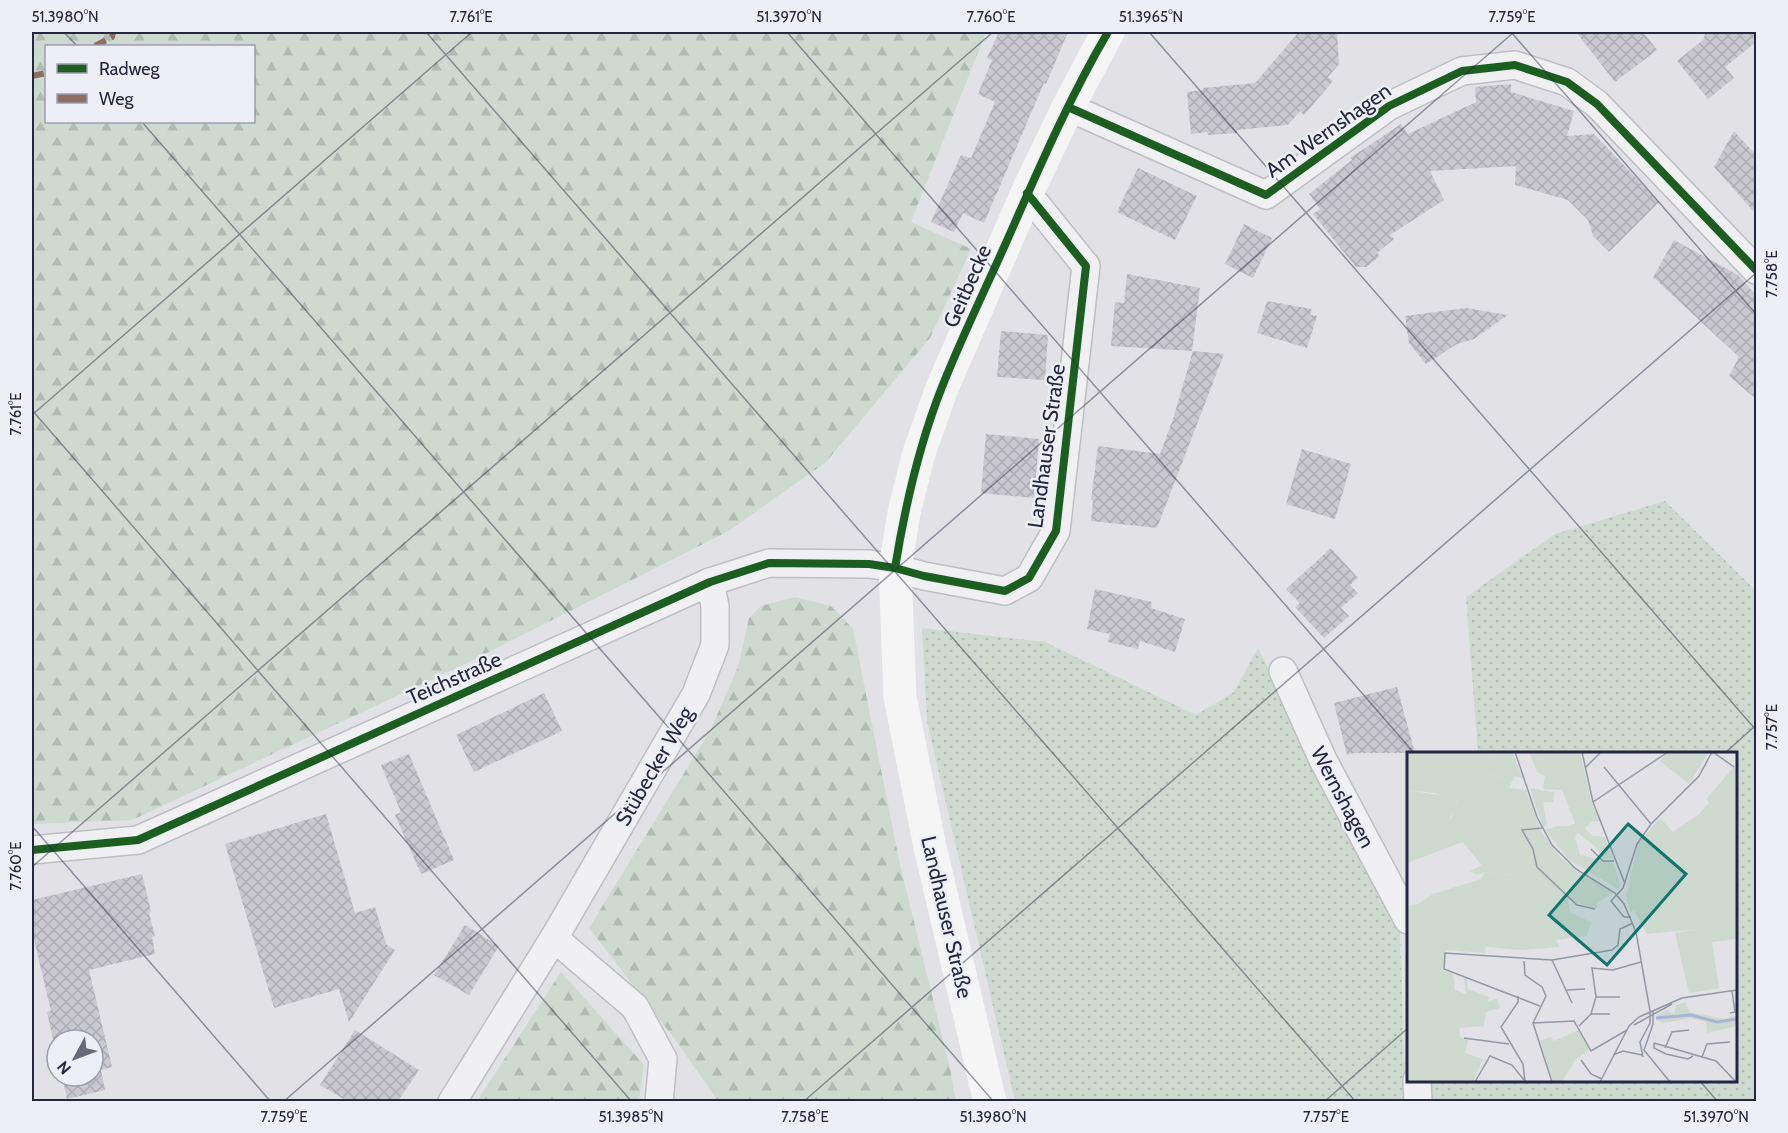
<svg xmlns="http://www.w3.org/2000/svg" width="1788" height="1133" font-family="Cabin,sans-serif">
  <style>
    .grass { fill: url(#grass-dots) }
    .forest { fill: url(#forest-firs); fill-rule: evenodd }
    .building { fill: url(#building-cross-hatch) }
    .lines { fill: none; stroke-linecap: round; stroke-linejoin: round }
    .street-casing { stroke: #bebec4; stroke-width: 30 }
    .street { stroke: #f0f0f3; stroke-width: 27 }
    .secondary { stroke: #f5f5f6; stroke-width: 33 }
    .quiet { stroke: #8d6e63; stroke-width: 6; stroke-dasharray: 12 6; stroke-linecap: butt }
    .cycleway-casing { stroke: #edeef6; stroke-width: 11 }
    .cycleway { stroke: #1b5e20; stroke-width: 8 }
    .ticks { fill: none; stroke: #252741; stroke-width: 1.5; stroke-opacity: 0.45 }
    .labels { text-anchor: middle; dominant-baseline: central; stroke-width: 5; stroke-linejoin: round; paint-order: stroke }
    .street-label { font-size: 21px; fill: #252741; stroke: #edeef6 }
    .inset-river { fill: none; stroke: #acb4d4; stroke-width: 3 }
    .inset-road { fill: none; stroke: #9697a4; stroke-width: 1.5 }
    .view { fill: #0f766e; fill-opacity: 0.15; stroke: #0f766e; stroke-width: 3 }
    .inset-edge { fill: none; stroke: #252741; stroke-width: 3 }
    .neatline { fill: none; stroke: #252741; stroke-width: 2 }
    .ticks-label { font-size: 15px; text-anchor: middle; fill: #252741 }
  </style>
  <defs>
    <pattern id="grass-dots" width="8" height="8" patternUnits="userSpaceOnUse" patternTransform="scale(1.5)"><rect width="8" height="8" fill="#cedad0"/><path d="M2 2h.1M6 6h.1" fill="none" stroke="#b1bbb4" stroke-width="1.8" stroke-linecap="round"/></pattern>
    <pattern id="forest-firs" width="22" height="20" patternUnits="userSpaceOnUse" patternTransform="scale(1.5)"><rect width="22" height="20" fill="#cedad0"/><path d="M5 1l3.5 6h-7zM16 11l3.5 6h-7z" fill="#b1bbb4"/></pattern>
    <pattern id="building-cross-hatch" width="8" height="8" patternUnits="userSpaceOnUse" patternTransform="scale(1.5)"><rect width="8" height="8" fill="#c8c8ce"/><path d="M0 0l8 8M0 8l8-8" fill="none" stroke="#acacb2"/></pattern>
  </defs>
  <rect width="100%" height="100%" fill="#e1e1e6"/>
  <path class="grass" d="M1665,501L1756,591V1101H1015L927,721L922,628L1045,642L1196,715L1234,692L1258,648L1400,930L1404,1063H1408V1080H1736V754L1478,753L1466,597L1555,534Z"/>
  <g class="forest">
    <path d="M32,32H986L911,222L971,249L930,338L825,463L727,532L463,665L132,820L32,824ZM46,46H254V122H46Z"/>
    <path d="M795,597L831,606L853,629L900,865L950,1068L956,1101H718L677,1042L589,928L711,729L738,667L749,618L761,606Z"/>
    <path d="M561,972L644,1065L639,1101H477Z"/>
  </g>
  <g class="building">
    <path d="M999,32H1068L1046,84L1044,83L984,223L963,213L954,232L931,222L961,155L971,158L995,102L978,94L992,60L987,58Z"/>
    <path d="M1299,32H1337L1339,64L1328,77L1333,81L1304,115L1300,111L1288,125L1237,130V133L1208,135L1207,132L1191,134L1187,92L1203,90V88L1255,83Z"/>
    <path d="M1576,32H1643L1657,50L1615,82Z"/>
    <path d="M1705,32H1756V42L1725,67L1734,78L1708,99L1677,61L1704,39Z"/>
    <path d="M1511,84V92L1574,111L1567,136L1594,134L1659,202L1609,252L1593,236L1588,220L1568,200L1515,185L1516,166L1430,171L1444,200L1390,235L1394,239L1377,253L1380,256L1366,267H1356L1313,214L1320,209L1309,194L1352,160L1350,158L1401,124L1408,134L1476,102L1475,87Z"/>
    <path d="M1734,131L1756,155V214L1714,167Z"/>
    <path d="M1138,168L1197,196L1175,240L1117,212Z"/>
    <path d="M1244,224L1272,238L1253,278L1225,264Z"/>
    <path d="M1674,240L1738,275L1756,295V399L1729,376L1739,357L1653,277Z"/>
    <path d="M1127,274L1200,288L1192,351L1111,346L1115,302L1124,303Z"/>
    <path d="M1267,301L1312,309L1310,315L1317,316L1307,348L1257,333Z"/>
    <path d="M1466,308L1508,315L1474,339L1457,344L1426,364L1409,343L1405,316Z"/>
    <path d="M1001,331L1048,335L1045,380L997,377Z"/>
    <path d="M1193,351L1224,354L1157,528L1091,521L1093,500H1091L1098,446L1160,454L1173,419Z"/>
    <path d="M986,434L1039,439L1034,498L981,493Z"/>
    <path d="M1302,449L1351,464L1335,519L1286,504Z"/>
    <path d="M1331,548L1358,578L1350,585L1358,593L1341,608L1349,616L1324,638L1295,607L1300,603L1286,589Z"/>
    <path d="M1095,589L1152,602L1151,608L1185,619L1175,652L1140,641L1138,649L1108,642L1110,634L1087,629Z"/>
    <path d="M1397,687L1415,753H1354L1347,755L1334,703Z"/>
    <path d="M544,693L562,731L474,772L456,735Z"/>
    <path d="M409,754L454,860L421,874L395,815L401,812L381,765Z"/>
    <path d="M326,814L355,913L375,907L386,944L395,950L349,1022L339,989L274,1008L225,844Z"/>
    <path d="M142,874L151,912L149,913L155,936L152,937L155,954L89,970L112,1067L101,1070L105,1090L67,1099L62,1076H93V1040H57V1057L47,1012L51,1011L32,931V900Z"/>
    <path d="M465,925L499,946L469,995L434,975Z"/>
    <path d="M355,1030L419,1070L398,1101H347L320,1085Z"/>
  </g>
  <g class="lines">
    <g class="street-casing">
      <g id="street">
        <path d="M1068,107L1266,195L1389,106L1462,71L1515,65L1567,82L1597,104L1756,270"/>
        <path d="M1283,671L1323,760L1408,920"/>
        <path d="M32,850L138,840L710,582L769,563L869,564L895,568L924,576L1005,591L1029,578L1056,531L1086,266L1027,193"/>
        <path d="M554,938L635,1007L663,1059L659,1102"/>
        <path d="M1417,1080L1418,1102"/>
        <path d="M452,1102L554,938L696,694L715,645V606L710,582"/>
      </g>
    </g>
    <use href="#street" class="street"/>
    <path class="secondary" d="M990,1102L930,847L900,697L895,568L904,513L919,453L942,388L1027,193L1068,107L1108,32"/>
    <g class="quiet">
      <path d="M95,46L112,37L113,32"/>
      <path d="M32,76L46,73"/>
    </g>
    <g class="cycleway-casing">
      <g id="cycleway">
        <path d="M1068,107L1266,195L1389,106L1462,71L1515,65L1567,82L1597,104L1756,270"/>
        <path d="M895,568C905,506 919,445 942,387C961,339 984,292 1005,245C1037,173 1068,100 1108,32"/>
        <path d="M32,850L138,840L710,582L769,563L869,564L895,568L924,576L1005,591L1029,578L1056,531L1086,266L1027,193"/>
      </g>
    </g>
    <use href="#cycleway" class="cycleway"/>
  </g>
  <path class="ticks" d="M64,32L77,46M426,32L1356,1102M787,32L1415,754M1149,32L1756,730M1511,32L1756,314M142,122L994,1102M32,410L632,1102M32,415L472,32M1724,754L1756,725M32,826L271,1102M32,867L993,32M1699,1080L1718,1102M283,1102L1514,32M803,1102L1756,273M1324,1102L1408,1028"/>
  <g class="labels">
    <g class="street-label">
      <text transform="translate(1328 130) rotate(-35)">Am Wernshagen</text>
      <text transform="translate(967 286) rotate(-66)">Geitbecke</text>
      <text transform="translate(1046 446) rotate(-82)">Landhauser Straße</text>
      <text transform="translate(454 678) rotate(-24)">Teichstraße</text>
      <text transform="translate(654 766) rotate(-60)">Stübecker Weg</text>
      <text transform="translate(1343 797) rotate(62)">Wernshagen</text>
      <text transform="translate(947 917) rotate(77)">Landhauser Straße</text>
    </g>
  </g>
  <g transform="translate(1407 752)">
    <rect width="330" height="330" fill="#e1e1e6"/>
    <path d="M0,0H88L82,6V22L104,31L102,36L119,38L134,79L154,106L206,141L190,151V157L161,148L163,160L184,170L180,184L149,188L157,176L103,159L109,123L81,121L56,90L0,111V102L45,65L50,49L28,41L0,38ZM130,0H173L185,51L193,69L168,71L155,38L136,16ZM328,14L330,17V83L292,62L302,51L299,47ZM123,36L147,40L146,50H136L140,73L136,75ZM150,74H162V108L138,78ZM11,152V178L0,179V154ZM291,177L297,181L307,237L282,241L268,181Z" fill="#cedad0"/>
    <path d="M88,0H105L116,27L108,24L104,31L78,20L77,12ZM122,0H130L136,16L155,38L136,37L138,24L130,20ZM0,38L43,45L49,48L50,55L37,75L0,102ZM292,62L330,83V187L305,190L312,236L307,237L296,181L291,177L240,182L227,159L223,160L219,143L231,92L253,66L266,80ZM174,68L184,71L178,76L185,84L198,85L205,107H196L189,95L171,81L168,85L173,103L206,111L214,133L211,137L162,108V74ZM75,113L81,121L109,123L104,159L158,175L149,188L153,195L113,198L79,195L78,201L39,198L35,218L46,222L48,238L59,242L57,226L60,227L61,237L82,245L81,250L90,246L93,256L79,260L77,274L52,276L53,285L61,288L58,301L76,307L66,330H0V179L11,177V152L26,142L74,127L78,120L71,123L63,119ZM278,250L283,260L317,267L330,263V274L300,281L299,270L283,266L256,271L250,268V263L260,258L267,262L269,253Z" fill="#cedad0"/>
    <path d="M172,278L182,298L168,308L155,330H146L133,289L143,285L147,289Z" fill="#cedad0"/>
    <path d="M261,0H302L282,32L253,9Z" fill="#cedad0"/>
    <path class="inset-river" d="M249,266L284,263L310,270L330,267"/>
    <path class="inset-road" d="M108,0L130,65L145,93L169,117L208,141L217,152L229,180L243,259M175,0L186,50L218,132M306,0L327,15M197,15L244,72M178,16L194,0M186,50L261,0M135,76L115,78L126,97L130,115L170,153L188,157M184,97L196,109H207M224,165H217L204,149L216,136L230,92L244,72L292,24L305,0M145,208L165,251M117,209L118,223L135,235L139,244L126,271L145,330M160,238L178,237M111,244V250L94,275L116,312L118,330M189,245H213M133,254L37,217L38,201L145,208L205,198L211,193L213,177L226,171M246,258V272L237,298L263,330M323,261L328,260L325,239M184,262H203M126,271L167,269L184,299L220,278M227,273L265,252M172,274L184,262L189,245L185,216L206,218L234,210M57,286L102,292M247,291L309,309L329,330M247,291V296L259,302L281,307L286,304M258,296L265,280L282,278M206,303L216,299L235,303M236,305L233,290L243,271V259M295,305L300,292L323,290M174,308L184,322L195,327M68,330L83,304L105,313L117,328M193,330L222,274L232,265L275,246L330,238"/>
    <path class="view" d="M221,72L279,122L200,213L142,163Z"/>
    <rect width="330" height="330" class="inset-edge"/>
  </g>
  <rect width="1788" height="1133" fill="none" stroke="#edeef6" stroke-width="66"/>
  <rect x="45" y="45" width="210" height="78" fill="#edeef6" stroke="#9d9eae" stroke-width="1.5"/>
  <rect x="57" y="64" width="30" height="9" fill="#1b5e20" stroke="#9d9eae" stroke-width="1.5"/>
  <text x="99" y="75" font-size="18" fill="#252741">Radweg</text>
  <rect x="57" y="94" width="30" height="9" fill="#8d6e63" stroke="#9d9eae" stroke-width="1.5"/>
  <text x="99" y="105" font-size="18" fill="#252741">Weg</text>
  <g transform="translate(75 1058) rotate(229)"><circle r="28" fill="#edeef6" stroke="#9d9eae" stroke-width="1.5"/>
  <path d="M0-4.5L10 22L0 15L-10 22Z" fill="#67687b"/>
  <text y="-9" font-size="16" font-weight="bold" text-anchor="middle" fill="#252741">N</text>
  </g>
  <rect x="33" y="33" width="1722" height="1067" class="neatline"/>
  <g class="ticks-label">
    <text x="65" y="22">51.3980°N</text>
    <text x="471" y="22">7.761°E</text>
    <text x="789" y="22">51.3970°N</text>
    <text x="991" y="22">7.760°E</text>
    <text x="1151" y="22">51.3965°N</text>
    <text x="1512" y="22">7.759°E</text>
    <text transform="translate(1772 274) rotate(-90)" y="5">7.758°E</text>
    <text transform="translate(16 414) rotate(-90)" y="5">7.761°E</text>
    <text transform="translate(1772 727) rotate(-90)" y="5">7.757°E</text>
    <text transform="translate(16 866) rotate(-90)" y="5">7.760°E</text>
    <text x="284" y="1122">7.759°E</text>
    <text x="631" y="1122">51.3985°N</text>
    <text x="805" y="1122">7.758°E</text>
    <text x="993" y="1122">51.3980°N</text>
    <text x="1326" y="1122">7.757°E</text>
    <text x="1716" y="1122">51.3970°N</text>
  </g>
</svg>
